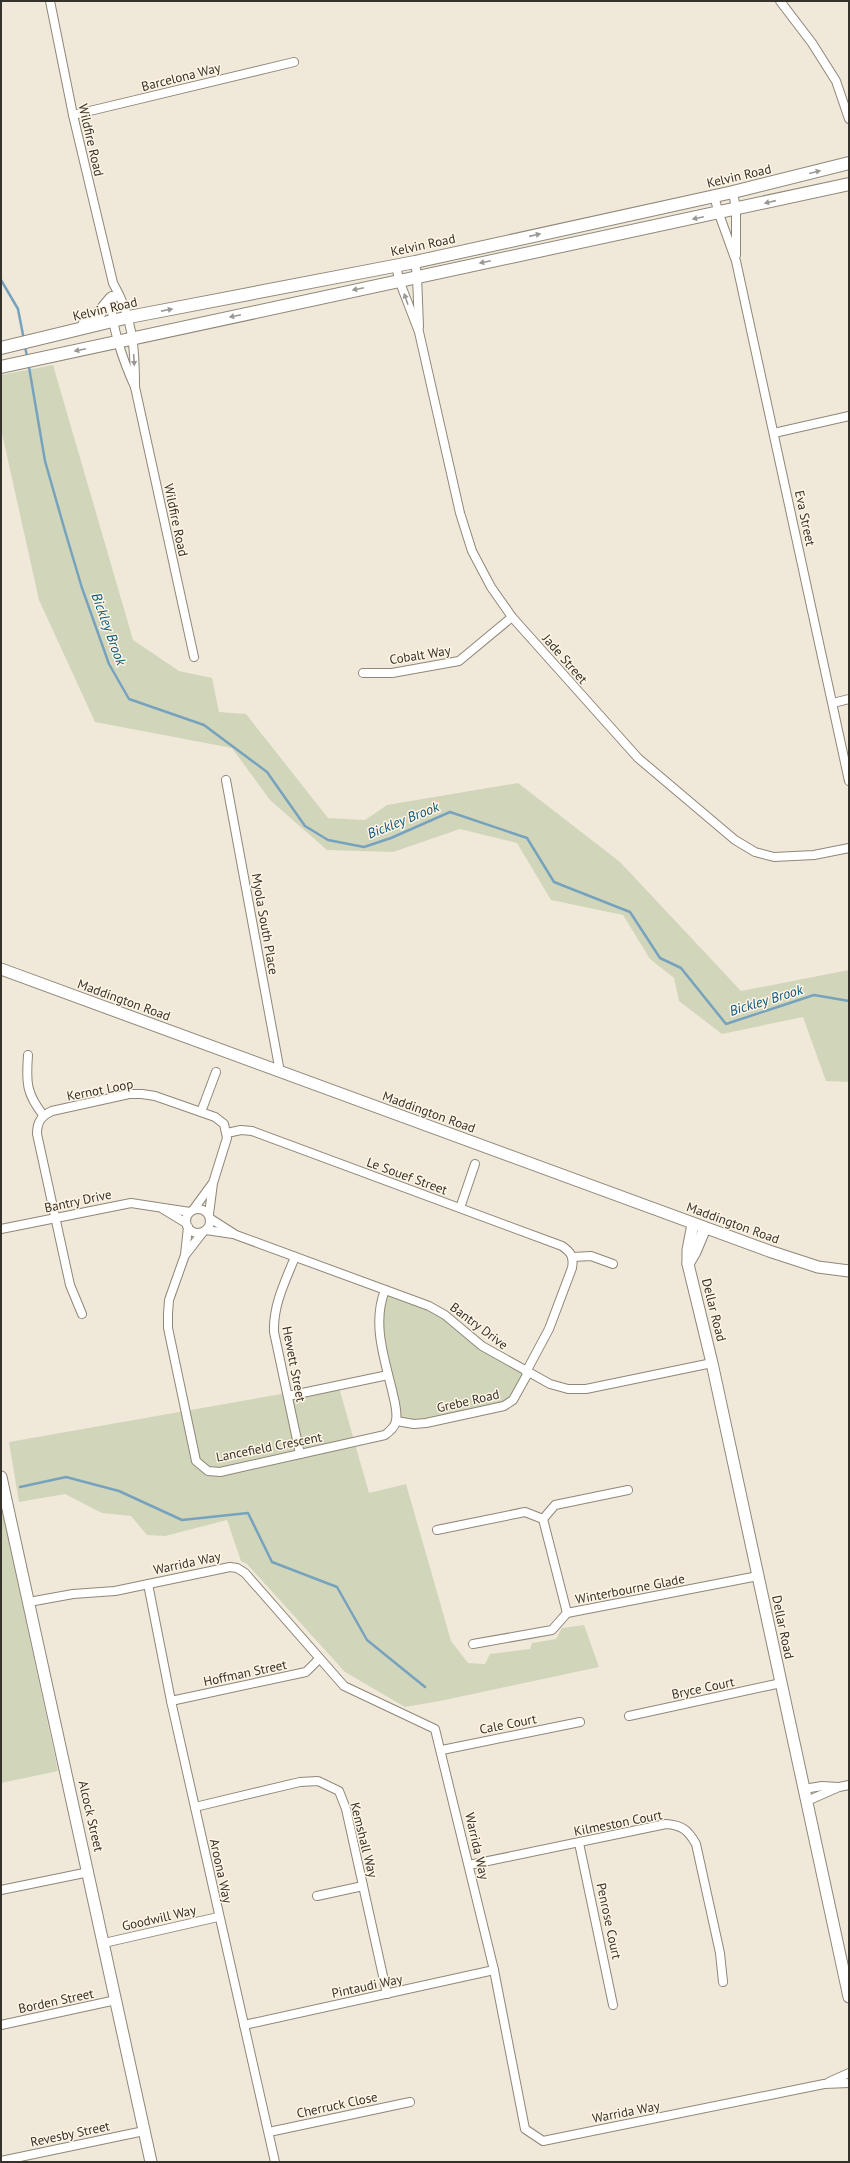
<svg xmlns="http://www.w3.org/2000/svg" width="850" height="2163" font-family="'PT Sans',sans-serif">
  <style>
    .green { fill: #d1d6ba }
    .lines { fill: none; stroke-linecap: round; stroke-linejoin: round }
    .stream { stroke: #77a2be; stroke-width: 2.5 }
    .street-casing { stroke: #8f8779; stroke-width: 10 }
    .secondary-casing { stroke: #8f8779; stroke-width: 13 }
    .primary-casing { stroke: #8f8779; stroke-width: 14 }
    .street { stroke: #fff; stroke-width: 8 }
    .secondary { stroke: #fff; stroke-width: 11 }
    .primary { stroke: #fff; stroke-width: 12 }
    .oneway { fill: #9a9895 }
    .labels { text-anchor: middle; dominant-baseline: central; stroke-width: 3; stroke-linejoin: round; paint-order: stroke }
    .street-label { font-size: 13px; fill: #35312b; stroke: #fef5e5 }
    .water-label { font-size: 14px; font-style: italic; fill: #0d597f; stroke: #fef5e5 }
  </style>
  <rect width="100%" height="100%" fill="#f0e8d8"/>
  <g class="green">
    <path d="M53,365L133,640L179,671L212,678L219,712L246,714L328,818L365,820L387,805L518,783L620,862L741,991L849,970V1082L826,1081L803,1017L722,1034L679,1001L674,978L650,959L623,915L551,900L517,843L460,829L393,852L327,850L270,800L232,748L95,722L39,600L1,429V375Z"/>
    <path d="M385,1290L440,1312L474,1339L528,1373L513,1400L494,1408L409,1423L396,1421L382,1345Z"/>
    <path d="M338,1384L369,1493L406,1484L451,1641L468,1663L485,1664L490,1654L530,1649L532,1643L556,1639L562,1628L584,1625L599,1667L440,1701L405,1707L345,1672L247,1564L241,1561L227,1520L165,1536L147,1535L131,1516L102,1513L65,1494L19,1502L9,1442Z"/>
    <path d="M1,1504L58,1771L1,1783Z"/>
  </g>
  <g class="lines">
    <g class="stream">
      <path d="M1,280L18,309L24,340"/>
      <path d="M25,347L27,356"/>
      <path d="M29,367L45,461L65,531L82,588L109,664L129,699L204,725L267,772L305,826L328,840L364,847L391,838L450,812L527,838L554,882L630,912L660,958L681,968L726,1024L814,995L849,1001"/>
      <path d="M20,1487L66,1477L119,1491L182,1520L248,1513L272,1562L337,1587L367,1640L425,1687"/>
    </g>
    <g class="street-casing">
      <g id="street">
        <path d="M50,1L73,115L113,283C133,318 135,348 135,387"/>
        <path d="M780,1L812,43L836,81L849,119"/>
        <path d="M73,115L294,62"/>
        <path d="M733,192L736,209V255"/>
        <path d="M714,196L719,214L736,261L849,781"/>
        <path d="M415,262L417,276L419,327"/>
        <path d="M396,265L399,280L419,332L460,513L472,551L491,587L512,617L638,758L735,840L755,852L774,857L814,855L849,848"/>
        <path d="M112,296C109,322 124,363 135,387L194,657"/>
        <path d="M774,433L849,416"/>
        <path d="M363,673H392L459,661L512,617"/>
        <path d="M833,703L849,699"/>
        <path d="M226,780L280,1072"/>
        <path d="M28,1055C26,1082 26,1094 44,1116"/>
        <path d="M201,1112L216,1072"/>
        <path d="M227,1133L241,1130L252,1131L562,1246C571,1252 574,1257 572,1268L549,1329L526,1372"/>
        <path d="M460,1208L475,1164"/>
        <circle cx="198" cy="1221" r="12"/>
        <path d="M163,1209L186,1223"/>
        <path d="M193,1210L212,1184"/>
        <path d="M211,1219L236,1235L429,1306L445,1315L482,1346L550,1384L568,1389H586L712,1363"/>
        <path d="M188,1227L185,1255L169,1300L168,1314V1328L196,1461L208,1471L220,1472L385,1435C390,1431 395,1427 396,1421C398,1411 394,1400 392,1390C384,1357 372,1323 385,1290"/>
        <path d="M1,1229L131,1203L190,1212"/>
        <path d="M206,1230L233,1234"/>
        <path d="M186,1254L203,1232"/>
        <path d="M295,1257C285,1282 273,1305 274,1332L300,1454"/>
        <path d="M573,1257L591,1256L613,1264"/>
        <path d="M82,1314L70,1285L37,1134C37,1122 41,1116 52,1111L129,1094H142L155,1096L215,1117L224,1124L227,1138L213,1183L209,1214"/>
        <path d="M288,1396L388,1375"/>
        <path d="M396,1421L414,1424L426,1423L504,1406L513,1400L528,1373"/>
        <path d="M543,1519L555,1505L628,1490"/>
        <path d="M437,1530L525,1512L543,1519L567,1613L758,1576"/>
        <path d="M148,1584L171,1701L275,2162"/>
        <path d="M29,1602L73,1594L115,1591L230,1567L237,1568L245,1573L344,1686L435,1729L494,1970L525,2129L543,2141L824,2084L849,2083"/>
        <path d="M473,1644L552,1630L567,1613"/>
        <path d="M171,1701L306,1672L319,1659"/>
        <path d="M629,1716L781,1683"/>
        <path d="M442,1750L580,1722"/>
        <path d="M804,1789L822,1786L838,1787"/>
        <path d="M807,1801L839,1787L849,1785"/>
        <path d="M195,1807L300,1782L318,1781L339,1791L346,1809L387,1994"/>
        <path d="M579,1843L613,2005"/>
        <path d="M469,1865L666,1824C682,1825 688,1830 696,1844L720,1953L723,1982"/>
        <path d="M1,1890L89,1872"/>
        <path d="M317,1896L363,1886"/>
        <path d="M104,1943L218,1917"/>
        <path d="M1,2025L116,2000"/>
        <path d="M244,2025L494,1970"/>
        <path d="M829,2082L849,2073"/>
        <path d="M269,2132L410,2102"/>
        <path d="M1,2161L144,2131"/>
      </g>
    </g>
    <g class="secondary-casing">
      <g id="secondary">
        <path d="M1,969L769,1251L818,1267L849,1271"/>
        <path d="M693,1224L688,1250V1264L712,1363L849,1997"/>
        <path d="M688,1264L695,1252L705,1228"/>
        <path d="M1,1477L151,2162"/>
      </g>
    </g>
    <g class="primary-casing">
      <g id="primary">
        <path d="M84,325L96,317L111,299"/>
        <path d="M1,348L129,317L415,262L733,192L849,163"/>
        <path d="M1,367L849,184"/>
      </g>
    </g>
    <use href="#street" class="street"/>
    <use href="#secondary" class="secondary"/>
    <use href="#primary" class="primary"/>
  </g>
  <defs><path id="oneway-solid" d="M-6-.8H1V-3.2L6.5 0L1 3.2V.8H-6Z"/></defs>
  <g class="oneway">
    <use href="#oneway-solid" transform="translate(815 172) rotate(-14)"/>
    <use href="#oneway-solid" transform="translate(770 202) rotate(167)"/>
    <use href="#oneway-solid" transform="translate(698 218) rotate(168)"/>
    <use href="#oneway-solid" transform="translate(535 235) rotate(-13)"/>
    <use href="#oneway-solid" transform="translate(485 262) rotate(168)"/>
    <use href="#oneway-solid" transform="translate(358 289) rotate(168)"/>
    <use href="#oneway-solid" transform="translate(406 299) rotate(-109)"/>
    <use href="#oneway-solid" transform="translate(167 310) rotate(-11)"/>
    <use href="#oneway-solid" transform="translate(235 316) rotate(168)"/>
    <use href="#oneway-solid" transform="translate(80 350) rotate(168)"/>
    <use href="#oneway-solid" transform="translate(134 360) rotate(87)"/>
  </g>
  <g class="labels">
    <g class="street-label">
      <text transform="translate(181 77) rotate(-14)">Barcelona Way</text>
      <text transform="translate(91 140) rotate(77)">Wildfire Road</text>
      <text transform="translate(739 176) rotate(-13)">Kelvin Road</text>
      <text transform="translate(423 245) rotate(-12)">Kelvin Road</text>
      <text transform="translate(105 309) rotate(-13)">Kelvin Road</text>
      <text transform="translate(805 518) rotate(78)">Eva Street</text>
      <text transform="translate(176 520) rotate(78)">Wildfire Road</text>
      <text transform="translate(420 655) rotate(-9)">Cobalt Way</text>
      <text transform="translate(565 659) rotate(49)">Jade Street</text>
      <text transform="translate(265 924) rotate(80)">Myola South Place</text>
      <text transform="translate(124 1000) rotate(20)">Maddington Road</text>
      <text transform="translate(100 1090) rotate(-11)">Kernot Loop</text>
      <text transform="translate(429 1112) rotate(20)">Maddington Road</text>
      <text transform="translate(407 1176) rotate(20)">Le Souef Street</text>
      <text transform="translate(78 1201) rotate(-12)">Bantry Drive</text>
      <text transform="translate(733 1223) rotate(20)">Maddington Road</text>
      <text transform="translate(714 1310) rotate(76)">Dellar Road</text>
      <text transform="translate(479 1326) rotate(37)">Bantry Drive</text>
      <text transform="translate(294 1364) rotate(79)">Hewett Street</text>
      <text transform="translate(468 1401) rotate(-13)">Grebe Road</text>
      <text transform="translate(269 1447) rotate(-11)">Lancefield Crescent</text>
      <text transform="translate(187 1563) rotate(-12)">Warrida Way</text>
      <text transform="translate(630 1589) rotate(-11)">Winterbourne Glade</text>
      <text transform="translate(783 1627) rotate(78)">Dellar Road</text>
      <text transform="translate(245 1673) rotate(-12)">Hoffman Street</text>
      <text transform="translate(703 1688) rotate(-12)">Bryce Court</text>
      <text transform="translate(508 1724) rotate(-11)">Cale Court</text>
      <text transform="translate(91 1816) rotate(77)">Alcock Street</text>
      <text transform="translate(618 1823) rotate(-11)">Kilmeston Court</text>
      <text transform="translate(364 1840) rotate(76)">Kemshall Way</text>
      <text transform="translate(477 1846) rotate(77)">Warrida Way</text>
      <text transform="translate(221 1871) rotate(78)">Aroona Way</text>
      <text transform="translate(159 1918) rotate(-13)">Goodwill Way</text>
      <text transform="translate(609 1921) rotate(78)">Penrose Court</text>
      <text transform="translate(367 1986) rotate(-12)">Pintaudi Way</text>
      <text transform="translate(56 2001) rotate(-12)">Borden Street</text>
      <text transform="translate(337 2105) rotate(-12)">Cherruck Close</text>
      <text transform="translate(626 2112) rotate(-11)">Warrida Way</text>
      <text transform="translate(70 2134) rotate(-12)">Revesby Street</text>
    </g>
    <g class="water-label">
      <text transform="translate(109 629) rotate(70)">Bickley Brook</text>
      <text transform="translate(403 820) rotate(-22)">Bickley Brook</text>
      <text transform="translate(766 1000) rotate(-17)">Bickley Brook</text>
    </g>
  </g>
  <rect width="850" height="2163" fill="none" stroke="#35312b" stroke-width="4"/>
</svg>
